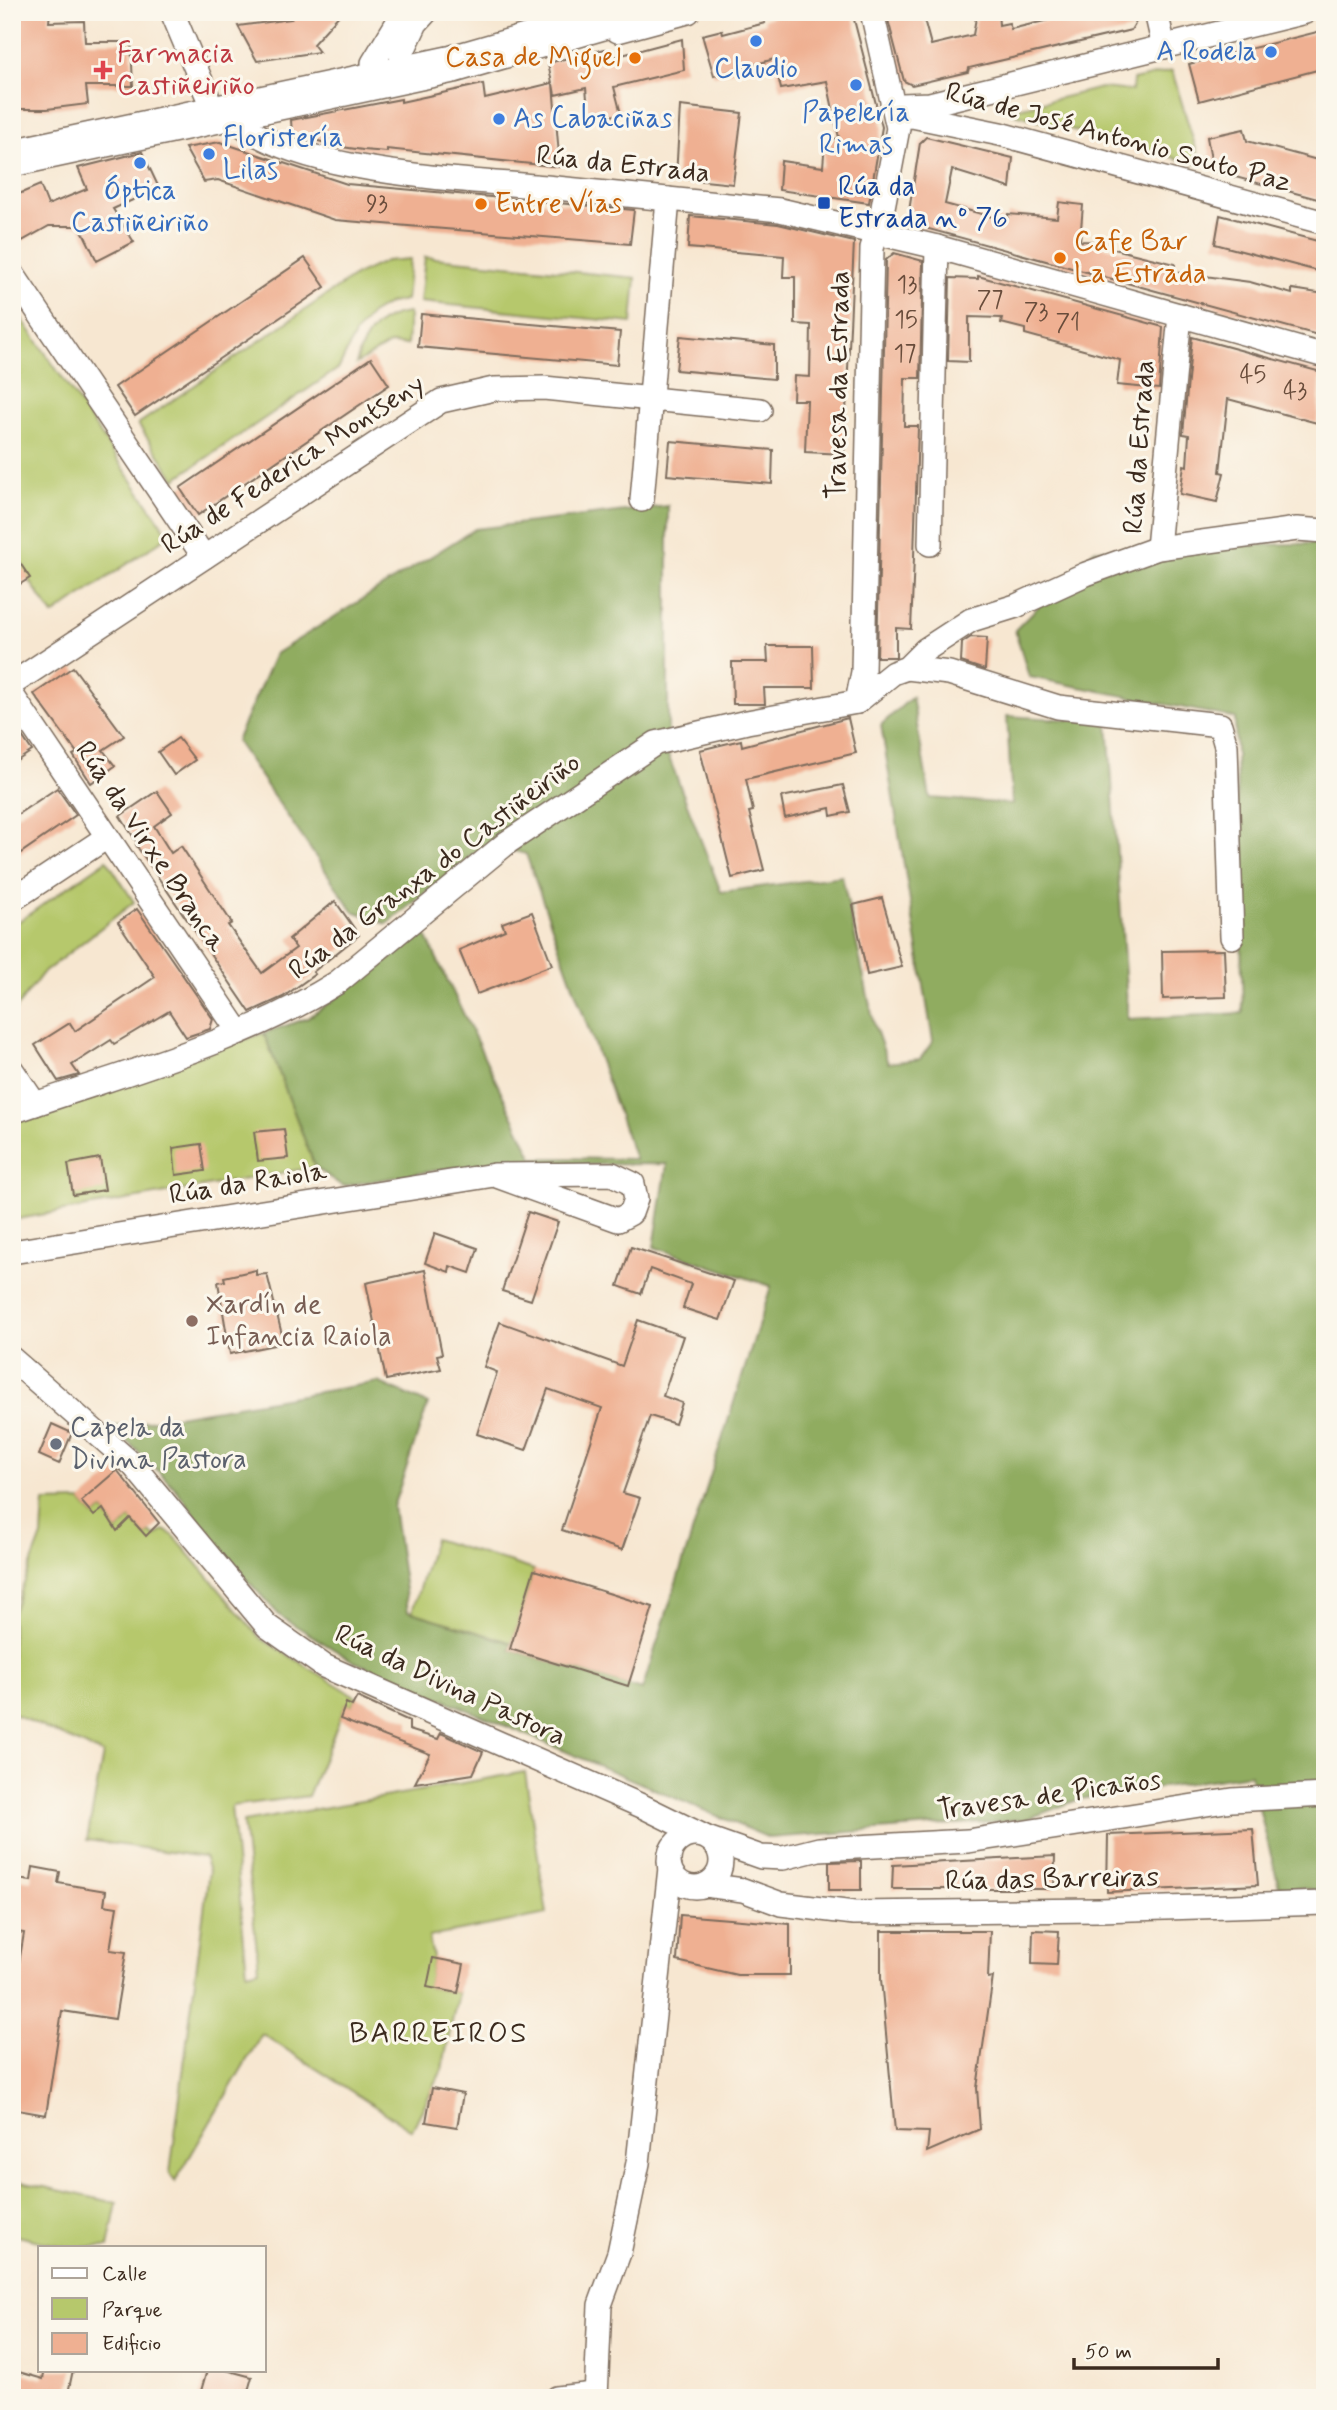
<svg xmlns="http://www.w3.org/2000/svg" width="1337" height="2410" font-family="Mynerve,sans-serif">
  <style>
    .green { fill: #b6c86c; stroke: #787945; stroke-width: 2 }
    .forest { fill: #90ac60; stroke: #666b3f; stroke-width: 2 }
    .building { fill: #efb092 }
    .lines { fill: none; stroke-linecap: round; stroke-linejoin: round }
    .minor-casing { stroke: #7d6c5d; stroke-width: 26 }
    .primary-casing { stroke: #7d6c5d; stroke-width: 40 }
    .minor { stroke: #fff; stroke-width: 23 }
    .primary { stroke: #fff; stroke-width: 37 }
    .shop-dot { fill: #3f7fe0; stroke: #fbf7ec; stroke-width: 2.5 }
    .food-dot { fill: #e8710a; stroke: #fbf7ec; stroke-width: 2.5 }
    .health-dot { fill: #e0444e; stroke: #fbf7ec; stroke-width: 2.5 }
    .transit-dot { fill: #1a4fb4; stroke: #fbf7ec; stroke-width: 2.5 }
    .education-dot { fill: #8d6e63; stroke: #fbf7ec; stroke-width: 2.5 }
    .worship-dot { fill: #6b7280; stroke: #fbf7ec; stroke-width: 2.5 }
    .labels { text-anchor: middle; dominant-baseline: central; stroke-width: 6; stroke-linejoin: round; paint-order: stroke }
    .number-label { font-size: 24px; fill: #684c3b }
    .shop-label { font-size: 28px; fill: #366cbe; stroke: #fbf7ec }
    .health-label { font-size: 28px; fill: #be3a42; stroke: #fbf7ec; text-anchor: start }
    .food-label { font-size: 28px; fill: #c56008; stroke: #fbf7ec; text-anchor: start }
    .street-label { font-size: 28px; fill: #3b2a1e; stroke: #fbf7ec }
    .transit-label { font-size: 28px; fill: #164399; stroke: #fbf7ec; text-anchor: start }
    .education-label { font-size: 28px; fill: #785e54; stroke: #fbf7ec; text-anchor: start }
    .worship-label { font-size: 28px; fill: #5b616d; stroke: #fbf7ec; text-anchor: start }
    .neighbourhood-label { font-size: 30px; letter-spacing: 2px; fill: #3b2a1e; stroke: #fbf7ec }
  </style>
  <rect width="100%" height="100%" fill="#fbf7ec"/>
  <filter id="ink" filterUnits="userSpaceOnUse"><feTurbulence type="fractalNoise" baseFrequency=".0143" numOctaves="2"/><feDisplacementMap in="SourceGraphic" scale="14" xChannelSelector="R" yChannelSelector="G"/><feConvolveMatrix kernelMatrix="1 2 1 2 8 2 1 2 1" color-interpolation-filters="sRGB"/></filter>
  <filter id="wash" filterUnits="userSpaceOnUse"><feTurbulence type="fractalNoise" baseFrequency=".00686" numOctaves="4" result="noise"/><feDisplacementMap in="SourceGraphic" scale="28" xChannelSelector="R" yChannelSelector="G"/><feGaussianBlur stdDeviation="1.57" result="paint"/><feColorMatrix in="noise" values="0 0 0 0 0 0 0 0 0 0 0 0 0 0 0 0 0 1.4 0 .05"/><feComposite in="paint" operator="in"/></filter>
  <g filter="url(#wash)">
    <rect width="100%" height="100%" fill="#f7e7d1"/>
    <g class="green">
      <path d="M1172,71L1201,165L1012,113L1014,109L1101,88L1132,91L1133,80Z"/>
      <path d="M425,257L636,278L632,323L420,302Z"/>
      <path d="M410,259L406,300L390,303L371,314L355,334L339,368L175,479L138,424L356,275L386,261Z"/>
      <path d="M14,307L169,535L53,615L12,555Z"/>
      <path d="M409,313L407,345L390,344L356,364C363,336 378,315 409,313Z"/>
      <path d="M107,860L134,902L42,974L12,1014V926Z"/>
      <path d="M264,1033L315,1167L12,1220V1120Z"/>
      <path d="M81,1501L94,1516L103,1509L117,1531L130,1518L146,1536L150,1532L155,1537L164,1530L174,1536L260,1638L357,1697L352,1706L346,1704L308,1796L231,1806L247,1972L259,1969L243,1822L525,1772L547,1914L429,1937L433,1958L428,1987L458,1993L442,2070L412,2130L262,2034L175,2182L170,2173L209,1871L204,1857L87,1840L103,1754L12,1713V1615L42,1536L44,1502Z"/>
      <path d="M434,1539L534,1570L512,1643L412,1612Z"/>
      <path d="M17,2181L117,2203L108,2247H66L12,2235V2204Z"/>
    </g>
    <path class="forest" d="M668,506V755L721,892L842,876L874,1024L888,1063L920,1059L933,1041L881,725L912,697L930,798L1012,804L1007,716L1108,722L1128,1019L1243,1013L1235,718L1029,677L1015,630L1094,550L1325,543V1891L1279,1886L1250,1774L1080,1799L1027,1819L769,1838L353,1661L280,1616L228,1559L176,1489L113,1427L378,1382L428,1404L393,1507L408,1611L512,1643L510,1649L642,1690L771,1286L654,1247L667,1164L505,1165L444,1169L342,1186L315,1167L264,1033L308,1018L425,934L533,1158L635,1159L526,854L486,844L387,924L353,911L236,741L275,654L475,529Z"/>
    <g id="blocks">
      <g class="building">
        <path d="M12,12H50L49,22L84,21L85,42H131L133,86H86L88,104L47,109H12Z"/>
        <path d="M285,12H342L313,44L319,52L257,61L238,26L291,19Z"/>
        <path d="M790,12H852L882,127L869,203L779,190L781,161L823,167L825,141L839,138L827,81L781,89L774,59L714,76L702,35L722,30L723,34L765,23L764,19Z"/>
        <path d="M886,12H922L931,45L973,35L977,12H998L999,25L1009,23L1011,29L1082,12H1142L1131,30L969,68L968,72L912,85L904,81Z"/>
        <path d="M1325,30V68L1199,101L1189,64Z"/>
        <path d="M682,39L684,70L614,87L621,114L589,120L586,88L555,95L553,84L560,167L387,149V152L363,150L335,146L292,133L291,120L401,99V102L483,84L485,99L552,83L548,63L605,49L607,59Z"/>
        <path d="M680,106L742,113L733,184L676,178Z"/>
        <path d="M1244,129L1247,141L1325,162V201L1213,171L1207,137Z"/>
        <path d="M926,137L1013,158L1010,188L952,170L945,204L1007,221L1008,214L1057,218L1059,202L1083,205L1080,241L1103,242L1102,246L1175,264L1174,272L1250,282L1292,294V289L1325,294V337L914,225L908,217L920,143Z"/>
        <path d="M220,142L347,184L634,210L630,244L335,220L218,180L204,182L185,148Z"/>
        <path d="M142,152L159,188L113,209L134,242L97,261L80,226H49L22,241L12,219V197L40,185L48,205L87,189L78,168Z"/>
        <path d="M1220,215L1325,243V273L1215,244Z"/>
        <path d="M690,216L778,224L854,242L844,454L805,452L807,400H793L794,376L810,377L811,325L795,324V277H783L784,256L688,248Z"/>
        <path d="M894,253L923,261L920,378H905L904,426H918L914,557L911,629L896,628V657H877L886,260Z"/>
        <path d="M305,258L325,287L135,416L115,387Z"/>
        <path d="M978,276L1163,327L1159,389L1117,385L1120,360L1025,334V329L1001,323L1002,318L969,317V362L948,361L950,278L978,279Z"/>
        <path d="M421,314L620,332L617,365L418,347Z"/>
        <path d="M680,336L774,345V379L676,370Z"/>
        <path d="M1192,337L1321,372L1317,423L1228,399L1220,472L1224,473L1217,502L1180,494L1184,465L1187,466L1189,435L1183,434Z"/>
        <path d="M371,358L389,385L198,515L180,488Z"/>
        <path d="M670,441L773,450L772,484L667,475Z"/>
        <path d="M12,551L30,578L12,589Z"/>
        <path d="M971,637L987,638L985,670L961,662L962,643Z"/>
        <path d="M767,646H813L814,688H764L765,704H733L732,662H768Z"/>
        <path d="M73,667L124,736L103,750L115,766L91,783L73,755L77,753L34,694Z"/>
        <path d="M848,718L856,753L746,779L753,811L749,812L764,870L732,878L700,750L741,740L742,746Z"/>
        <path d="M12,721L32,751L12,764Z"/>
        <path d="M178,738L195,760L174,775L158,752Z"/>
        <path d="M843,785L850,812L831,816L830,808L785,818L781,797Z"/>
        <path d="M57,788L76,815L12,859V818Z"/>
        <path d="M157,791L172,813L154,826L171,853L181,846L232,923L228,925L262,973L296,948L289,939L335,901L359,935L313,972L315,974L283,997L250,1012L136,845L138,844L120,816Z"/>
        <path d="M882,898L902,967L867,975L853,905Z"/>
        <path d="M137,909L213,1019L210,1029L186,1037L169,1011L114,1044L111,1040L72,1065L79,1075L58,1081L35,1045L70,1023L75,1031L155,977L118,922Z"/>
        <path d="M532,912L552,965L477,994L459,950L505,930L502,923Z"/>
        <path d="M1224,950L1226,997L1163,999L1162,951Z"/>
        <path d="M284,1129L288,1158L258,1161L254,1132Z"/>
        <path d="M201,1144L205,1171L176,1175L173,1148Z"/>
        <path d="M100,1158L105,1190L73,1195L68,1164Z"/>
        <path d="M528,1212L558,1222L531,1300L502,1291Z"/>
        <path d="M435,1233L478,1248L470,1273L450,1266L449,1272L425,1263Z"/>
        <path d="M631,1247L734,1281L720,1320L683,1308L691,1284L650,1269L641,1294L618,1286Z"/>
        <path d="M256,1270V1275L267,1274L284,1343L230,1354L218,1282L225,1281L224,1277Z"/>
        <path d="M425,1270L442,1354L437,1355L441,1369L386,1380L366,1283Z"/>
        <path d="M638,1320L683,1336L663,1396L682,1403L675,1424L650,1416L623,1493L640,1498L622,1550L562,1530L602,1408L548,1389L526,1450L477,1434L497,1372L484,1367L500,1322L622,1366Z"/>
        <path d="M52,1424L72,1433L59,1464L39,1455Z"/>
        <path d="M117,1470L159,1523L146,1536L130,1518L117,1531L103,1509L94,1516L81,1501Z"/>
        <path d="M534,1570L653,1607L628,1686L510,1649Z"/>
        <path d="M357,1697L409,1721V1730L438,1739L441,1733L483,1752L473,1774L415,1783L430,1754L340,1719L346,1703L352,1706Z"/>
        <path d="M1253,1829L1258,1885L1107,1892L1108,1835Z"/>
        <path d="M1055,1856L1054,1889H892L893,1865Z"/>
        <path d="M861,1861V1890H829V1862Z"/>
        <path d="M33,1867L60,1872L58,1883L106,1891L104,1905L117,1907L110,1950L126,1952L115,2019L62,2011L46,2115L12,2109V2012L16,1985L12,1984V1962L19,1963L24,1933L12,1931V1878L31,1881Z"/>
        <path d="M680,1915L790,1924V1975H737L677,1961Z"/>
        <path d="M1033,1930L1059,1931L1057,1965L1032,1964Z"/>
        <path d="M881,1931H990L988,1978L993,1977L977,2088L980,2129L927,2152L929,2132L895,2131L881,1979Z"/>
        <path d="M433,1958L464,1964L458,1993L427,1987Z"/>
        <path d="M432,2088L463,2094L457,2127L426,2122Z"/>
        <path d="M12,2370L43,2379L45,2370H73L67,2398H12Z"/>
        <path d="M207,2370H226L252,2377L246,2398H199Z"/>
      </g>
    </g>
  </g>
  <g filter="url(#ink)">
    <use href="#blocks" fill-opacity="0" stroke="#7d6c5d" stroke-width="2"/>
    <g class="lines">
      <g class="minor-casing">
        <g id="minor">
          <path d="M172,12L207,95"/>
          <path d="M1156,12L1164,47"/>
          <path d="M618,31L688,12"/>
          <path d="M401,55L416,23L426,12"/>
          <path d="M373,63L404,12"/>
          <path d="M902,105L930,104L1305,12"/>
          <path d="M229,114C287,174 463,179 546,187C624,195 702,203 780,210L937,247L1325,356"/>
          <path d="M896,117L912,116L1000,134L1325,223"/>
          <path d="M12,273L204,557"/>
          <path d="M642,500L668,199"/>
          <path d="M930,544L937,247"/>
          <path d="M1158,548L1180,315"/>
          <path d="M907,668L949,673L1058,707L1220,725L1226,746L1232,937"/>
          <path d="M12,684L441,401L494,389L544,388L760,410"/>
          <path d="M12,695L239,1032"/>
          <path d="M857,702L863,672L872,248L880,223L898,128L872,12"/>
          <path d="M12,900L107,837"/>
          <path d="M12,1070L35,1104"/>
          <path d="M12,1112C122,1073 239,1044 338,982L508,842L656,743L747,722L857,702L893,673L907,668L925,650L971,620L1016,606L1086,574L1158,548L1297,529L1325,531"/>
          <path d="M12,1252L494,1175L612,1174L633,1184L636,1199L631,1213L618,1220L494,1175"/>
          <path d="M12,1359L133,1465L267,1626L324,1666L644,1807L701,1835"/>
          <circle cx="695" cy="1861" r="26"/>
          <path d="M710,1839L761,1857L783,1858L819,1849L968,1841L1232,1800L1325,1795"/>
          <path d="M705,1885L743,1890L781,1904L854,1913L1100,1910L1325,1903"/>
          <path d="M557,2398L594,2394"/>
          <path d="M596,2398L600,2305L619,2253L638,2163L670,1868"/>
        </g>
      </g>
      <g class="primary-casing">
        <path id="primary" d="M12,158L453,64L634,12"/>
      </g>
      <use href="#minor" class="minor"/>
      <use href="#primary" class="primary"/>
    </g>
  </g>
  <g class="shop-dot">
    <circle cx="756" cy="41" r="7"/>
    <circle cx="1271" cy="52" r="7"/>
    <circle cx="856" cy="85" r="7"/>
    <circle cx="499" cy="119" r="7"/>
    <circle cx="209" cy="154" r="7"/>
    <circle cx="140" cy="163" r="7"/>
  </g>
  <g class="food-dot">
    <circle cx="635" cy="58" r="7"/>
    <circle cx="481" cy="204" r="7"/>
    <circle cx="1060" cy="258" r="7"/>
  </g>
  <path class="health-dot" d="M99.5 59.5h7v7h7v7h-7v7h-7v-7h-7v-7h7z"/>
  <rect class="transit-dot" x="817" y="196" width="14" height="14" rx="3.5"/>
  <circle class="education-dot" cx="192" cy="1321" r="7"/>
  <circle class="worship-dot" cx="56" cy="1444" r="7"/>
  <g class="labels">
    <g class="number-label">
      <text x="377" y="204">93</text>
      <text x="907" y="285">13</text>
      <text x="990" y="300">77</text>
      <text x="1036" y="312">73</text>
      <text x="906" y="320">15</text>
      <text x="1068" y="323">71</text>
      <text x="905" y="354">17</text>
      <text x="1253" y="375">45</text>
      <text x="1295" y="391">43</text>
    </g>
    <g class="shop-label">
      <text x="1257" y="52" text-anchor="end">A Rodela</text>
      <text x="756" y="69">Claudio</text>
      <text x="856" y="113">Papelería<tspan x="856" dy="32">Rimas</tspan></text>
      <text x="513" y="119" text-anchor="start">As Cabaciñas</text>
      <text x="223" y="138" text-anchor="start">Floristería<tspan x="223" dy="32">Lilas</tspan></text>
      <text x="140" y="191">Óptica<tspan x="140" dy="32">Castiñeiriño</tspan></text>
    </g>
    <g class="health-label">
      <text x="117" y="54">Farmacia<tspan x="117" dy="32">Castiñeiriño</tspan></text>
    </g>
    <g class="food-label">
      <text x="621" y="58" text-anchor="end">Casa de Miguel</text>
      <text x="495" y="204">Entre Vías</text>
      <text x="1074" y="242">Cafe Bar<tspan x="1074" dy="32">La Estrada</tspan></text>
    </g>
    <g class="street-label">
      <text transform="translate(1118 138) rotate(15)">Rúa de José Antonio Souto Paz</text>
      <text transform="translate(623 165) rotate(6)">Rúa da Estrada</text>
      <text transform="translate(839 385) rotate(-89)">Travesa da Estrada</text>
      <text transform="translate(1140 447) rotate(-86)">Rúa da Estrada</text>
      <text transform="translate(293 465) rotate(-33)">Rúa de Federica Montseny</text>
      <text transform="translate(150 847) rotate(56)">Rúa da Virxe Branca</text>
      <text transform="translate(435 867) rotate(-37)">Rúa da Granxa do Castiñeiriño</text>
      <text transform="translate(248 1184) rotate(-9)">Rúa da Raiola</text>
      <text transform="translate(450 1686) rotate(25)">Rúa da Divina Pastora</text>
      <text transform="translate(1049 1796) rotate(-8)">Travesa de Picaños</text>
      <text transform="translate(1052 1880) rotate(-1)">Rúa das Barreiras</text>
    </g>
    <g class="transit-label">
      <text x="838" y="187">Rúa da<tspan x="838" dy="32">Estrada nº 76</tspan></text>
    </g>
    <g class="education-label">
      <text x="206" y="1305">Xardín de<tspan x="206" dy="32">Infancia Raiola</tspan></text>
    </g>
    <g class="worship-label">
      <text x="70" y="1428">Capela da<tspan x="70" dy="32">Divina Pastora</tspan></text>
    </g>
    <g class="neighbourhood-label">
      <text x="439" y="2033">BARREIROS</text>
    </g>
  </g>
  <rect width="1337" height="2410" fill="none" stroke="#fbf7ec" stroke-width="42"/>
  <rect x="38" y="2246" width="228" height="126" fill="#fbf7ec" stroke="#aea59a" stroke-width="2"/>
  <rect x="52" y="2268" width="35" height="10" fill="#ffffff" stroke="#aea59a" stroke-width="2"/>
  <text x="102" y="2280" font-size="21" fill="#3b2a1e">Calle</text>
  <rect x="52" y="2298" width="35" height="21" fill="#b6c86c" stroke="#aea59a" stroke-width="2"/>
  <text x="102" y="2316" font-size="21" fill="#3b2a1e">Parque</text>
  <rect x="52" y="2333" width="35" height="21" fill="#efb092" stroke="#aea59a" stroke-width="2"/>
  <text x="102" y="2350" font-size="21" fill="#3b2a1e">Edificio</text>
  <path d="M1074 2358v10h144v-10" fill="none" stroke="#3b2a1e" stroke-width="3.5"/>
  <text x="1085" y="2358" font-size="21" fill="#3b2a1e" stroke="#fbf7ec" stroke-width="5" paint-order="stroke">50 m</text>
</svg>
